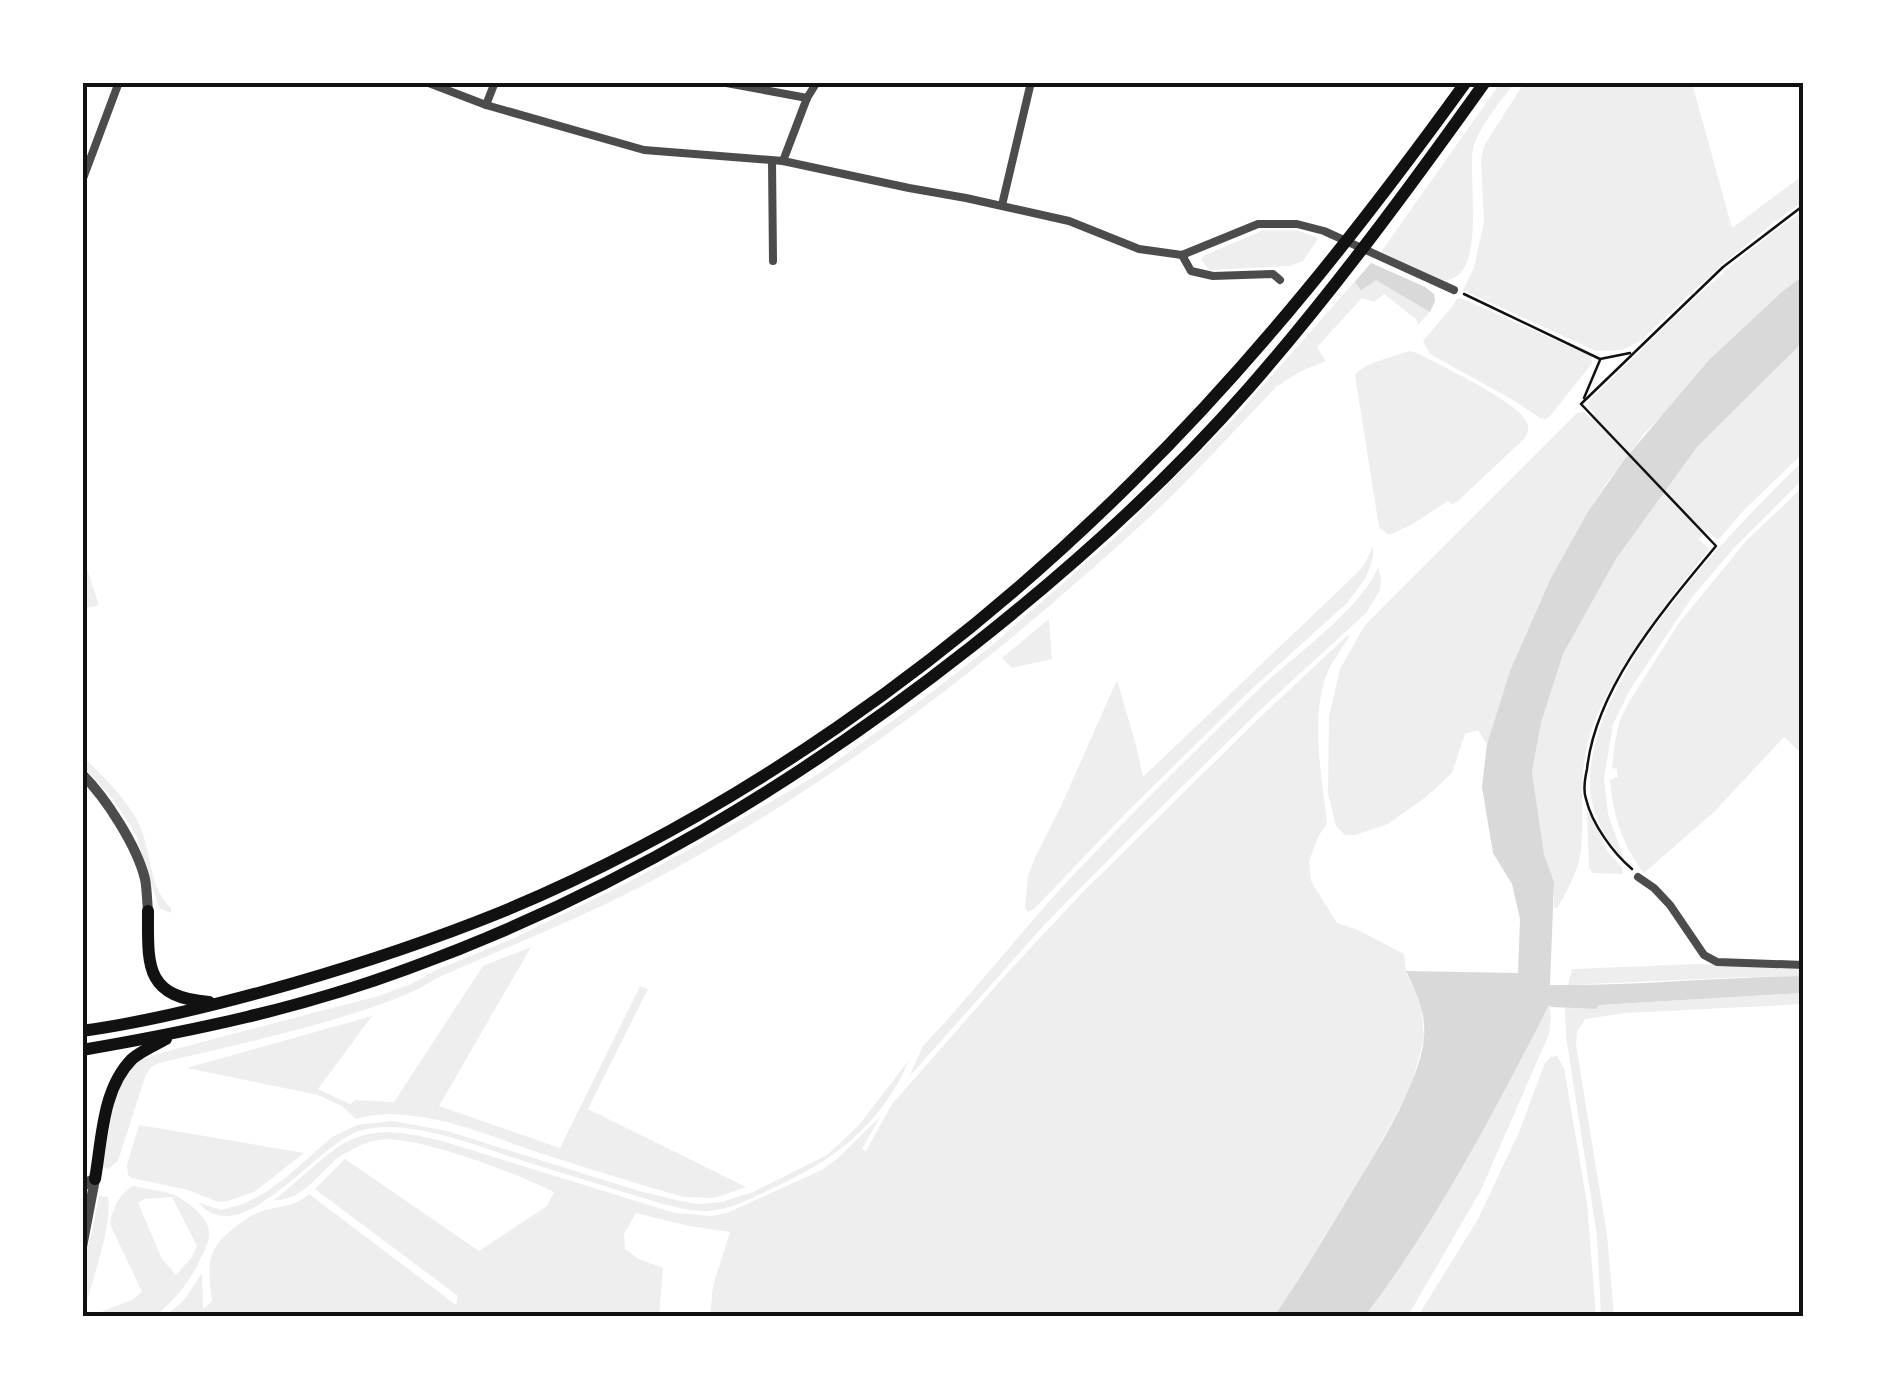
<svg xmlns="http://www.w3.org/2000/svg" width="1886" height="1399" font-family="Cabin,sans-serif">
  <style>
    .green { fill: #eee; fill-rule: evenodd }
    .water { fill: #d9d9d9 }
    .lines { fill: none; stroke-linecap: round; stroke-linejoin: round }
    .path { stroke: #111; stroke-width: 2.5 }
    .minor { stroke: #4c4c4c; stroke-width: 8 }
    .tertiary { stroke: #4c4c4c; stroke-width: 10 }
    .trunk { stroke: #111; stroke-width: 12 }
    .neatline { fill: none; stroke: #111; stroke-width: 4 }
  </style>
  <rect width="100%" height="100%" fill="#fff"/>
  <g class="green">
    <path d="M1501,82L1514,83C1500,103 1480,124 1473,149C1467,175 1489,283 1442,280L1381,252Z"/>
    <path d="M1524,83H1692L1732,228L1803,175V202L1778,219L1720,266L1639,342L1622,350L1596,351L1463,290L1474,268L1484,222L1481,159L1484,146Z"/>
    <path d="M1803,211V276L1784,290L1643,435L1606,484L1589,510L1510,671L1487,744L1478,730L1465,734L1452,773L1426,797L1388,824L1355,835H1345L1336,826L1328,793L1329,717L1340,669L1365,625L1577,413L1584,412L1591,419L1595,414L1589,408L1588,402C1657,336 1723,264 1803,211Z"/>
    <path d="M1264,230H1296L1316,237L1318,239L1303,261L1290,266L1209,270L1201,259L1205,255Z"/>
    <path d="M1371,263L1425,287L1434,294C1436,307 1427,315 1418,325L1416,319L1384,294L1374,302L1362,298L1317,347L1326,361L1299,372L1276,387C1236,429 1197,472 1155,512C1003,653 840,781 657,878C586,916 510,946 437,978C409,996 377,1006 345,1016C283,1035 221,1049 158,1063L150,1068L145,1077L118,1161L108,1169L104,1168L103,1165L116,1091L120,1080L139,1060L179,1048L378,996L411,984L434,971L514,938L621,886L690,849L820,773L924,698L990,647L1118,535L1236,416Z"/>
    <path d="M1461,298L1591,356L1592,363L1551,415L1546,419L1540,418L1513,400L1430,354L1423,341L1451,308L1457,299Z"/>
    <path d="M1803,342V453L1745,509L1719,539L1715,538L1707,530L1699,539L1709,549C1669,600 1598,687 1586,751C1579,784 1584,817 1581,851C1578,871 1568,889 1558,907L1554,908V882L1544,854L1532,772L1541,723L1563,654L1616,559L1697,447Z"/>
    <path d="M1409,351L1417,353C1438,364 1521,403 1527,423C1530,430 1527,432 1525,438L1458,501L1452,504L1448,501L1413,524L1389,535L1379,527L1355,375C1367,361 1391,358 1409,351Z"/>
    <path d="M1803,461V479L1734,548L1693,596L1631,688L1613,724L1604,778L1608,814L1625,862C1607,841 1591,815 1590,787C1587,677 1729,533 1803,461Z"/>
    <path d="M1803,487V755L1784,737L1715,811L1644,873C1622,845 1613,815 1610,780L1618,777L1617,769L1612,768L1615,741L1620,720L1629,702L1679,623L1747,540Z"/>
    <path d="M1373,547V558L1365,579L1347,603L1254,687L1127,812L1035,908L1028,912L1025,907L1028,876L1035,858L1062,804L1117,680L1136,745L1143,777L1355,575L1364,565Z"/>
    <path d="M83,557L99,605L83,609H82Z"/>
    <path d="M1378,567L1381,579L1380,590L1366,613L1258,712L1135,833L1045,924L909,1077L923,1046C977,989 1025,926 1079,869C1138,807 1200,746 1262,686C1294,656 1364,606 1378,567Z"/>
    <path d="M1049,619L1052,659L1012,668L1002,658Z"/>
    <path d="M1348,635L1349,637C1340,651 1330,664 1325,679C1311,722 1322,779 1327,823L1318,837L1309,861L1311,881L1337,923L1358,930L1404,954L1406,972L1421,1002L1424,1038L1411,1087L1372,1158L1290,1293L1274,1316H710L713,1286L730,1232L689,1226L636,1213L624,1234L625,1249L639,1259L663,1268L659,1316H165L184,1300L202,1273L203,1309L212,1301C207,1264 206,1248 238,1225C246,1219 256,1212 266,1210C284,1205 294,1207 309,1194L456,1305L458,1296L315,1189L345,1159L479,1251L547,1206L554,1192C520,1175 413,1133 378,1140C366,1142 352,1149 342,1155C319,1171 304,1201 274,1200C341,1147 348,1116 442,1141L675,1213L712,1216L729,1212L822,1170L838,1158L880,1117L862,1149L866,1151L892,1104L1010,970L1084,891L1253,724Z"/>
    <path d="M82,756C103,776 124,796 138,822C152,849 148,888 171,908V913L159,908L136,835L113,799L83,766Z"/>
    <path d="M1587,813L1590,814L1608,852L1622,867L1623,874L1593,873L1589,868Z"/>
    <path d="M531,947L439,1106L560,1148L640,986L648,989L588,1109L746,1187L714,1198L684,1197C637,1184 590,1169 543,1154C489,1136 414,1102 356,1119L342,1106L318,1095L187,1068L372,1016L318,1089L350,1104L355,1100L394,1102L483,966Z"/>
    <path d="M1698,964L1803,969V976L1744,977L1568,985L1572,969Z"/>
    <path d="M1803,993V1004L1626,1013L1585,1019L1577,1032L1576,1045L1607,1235L1614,1316H1601L1597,1236L1566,1036L1565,1008L1596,1009L1598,1005Z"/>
    <path d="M1549,1004L1551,1016L1549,1034L1481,1190L1409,1314L1407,1316H1365C1438,1219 1494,1111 1549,1004Z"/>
    <path d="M1557,1056L1564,1068L1587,1203L1596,1316H1418L1478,1219L1519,1132L1545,1063L1551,1057Z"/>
    <path d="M909,1060C882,1124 835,1160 773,1188C754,1197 736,1207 716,1210C697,1213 680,1208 663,1204C618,1190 574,1177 530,1163C481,1148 409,1116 359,1131C317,1144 241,1253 199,1203L221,1210L243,1204L266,1192L289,1175L332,1137L357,1125L393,1121L447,1131L639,1191L680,1201L699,1204L722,1202L753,1192L827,1155L859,1125Z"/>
    <path d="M139,1125L304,1153L254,1192L227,1201L218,1202L188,1190L132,1178L128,1175L127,1165Z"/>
    <path d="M133,1186C146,1189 160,1190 172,1194C185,1199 209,1217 209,1232C210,1242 203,1253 199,1262C187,1285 175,1300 155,1316H91L132,1300L142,1292L110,1224C112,1210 120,1192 133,1186ZM172,1197L197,1246L192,1257L176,1275L162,1259L138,1203L144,1199Z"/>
    <path d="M99,1196L108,1197C113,1224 91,1285 83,1314V1262L92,1232Z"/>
  </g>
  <g class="water">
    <path d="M1371,263L1425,287L1434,294L1435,301L1430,312L1376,280L1361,290L1355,282Z"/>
    <path d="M1803,276V342L1697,447L1616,559L1563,654L1541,723L1532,772L1544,854L1554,882L1550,985C1634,986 1719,977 1803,976V993L1599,1005L1596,1009L1551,1007L1549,1005C1494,1112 1438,1220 1365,1316H1274C1299,1281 1321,1242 1344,1205C1370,1161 1419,1088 1424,1038C1426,1013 1417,993 1406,971L1518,973L1520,919L1512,884L1493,853L1482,787L1487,744L1510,671L1551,578L1589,510L1624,460L1709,360L1784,290Z"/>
  </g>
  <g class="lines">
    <g class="path">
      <path d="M1464,294L1600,359L1630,353"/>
      <path d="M1584,398L1600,360"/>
      <path d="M1582,403L1723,267L1804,205"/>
      <path d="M1581,404L1716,546C1665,608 1596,686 1587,769C1585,778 1583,791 1586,799C1592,824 1613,853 1632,869"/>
    </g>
    <g class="minor">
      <path d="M426,82L486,105L644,150L783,161L909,188L966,198L1069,221L1139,249L1182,255L1258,224H1297L1324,231L1454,290"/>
      <path d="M721,82L807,98"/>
      <path d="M486,105L495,82"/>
      <path d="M772,161L773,261"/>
      <path d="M783,161L807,98L817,82"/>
      <path d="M82,181L119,82"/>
      <path d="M1002,205L1031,82"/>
      <path d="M1182,255L1191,271L1213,276L1273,274L1280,280"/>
      <path d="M1638,877L1654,888L1670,905L1704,955L1717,962L1804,965"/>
    </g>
    <g class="tertiary">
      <path d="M82,774C106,798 137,846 145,879C147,889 147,901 148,911"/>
      <path d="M82,1188L87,1182L95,1179"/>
      <path d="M82,1247L95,1179"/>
    </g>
    <g class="trunk">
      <path d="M148,911C148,965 144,997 209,1002"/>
      <path d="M82,1031C154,1021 224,1003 294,983C363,963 432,940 499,913C734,816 953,660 1133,481C1257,359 1364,223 1466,82"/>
      <path d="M82,1050C193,1031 302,1008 407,969C614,894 798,783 971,647C1070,569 1165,484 1248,389C1333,292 1410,187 1485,82"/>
      <path d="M95,1179C102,1140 102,1089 132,1059C141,1051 155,1045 166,1039"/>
    </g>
  </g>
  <rect width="1886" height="1399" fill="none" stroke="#ffffff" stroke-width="170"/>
  <rect x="85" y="85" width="1716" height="1229" class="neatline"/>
</svg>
